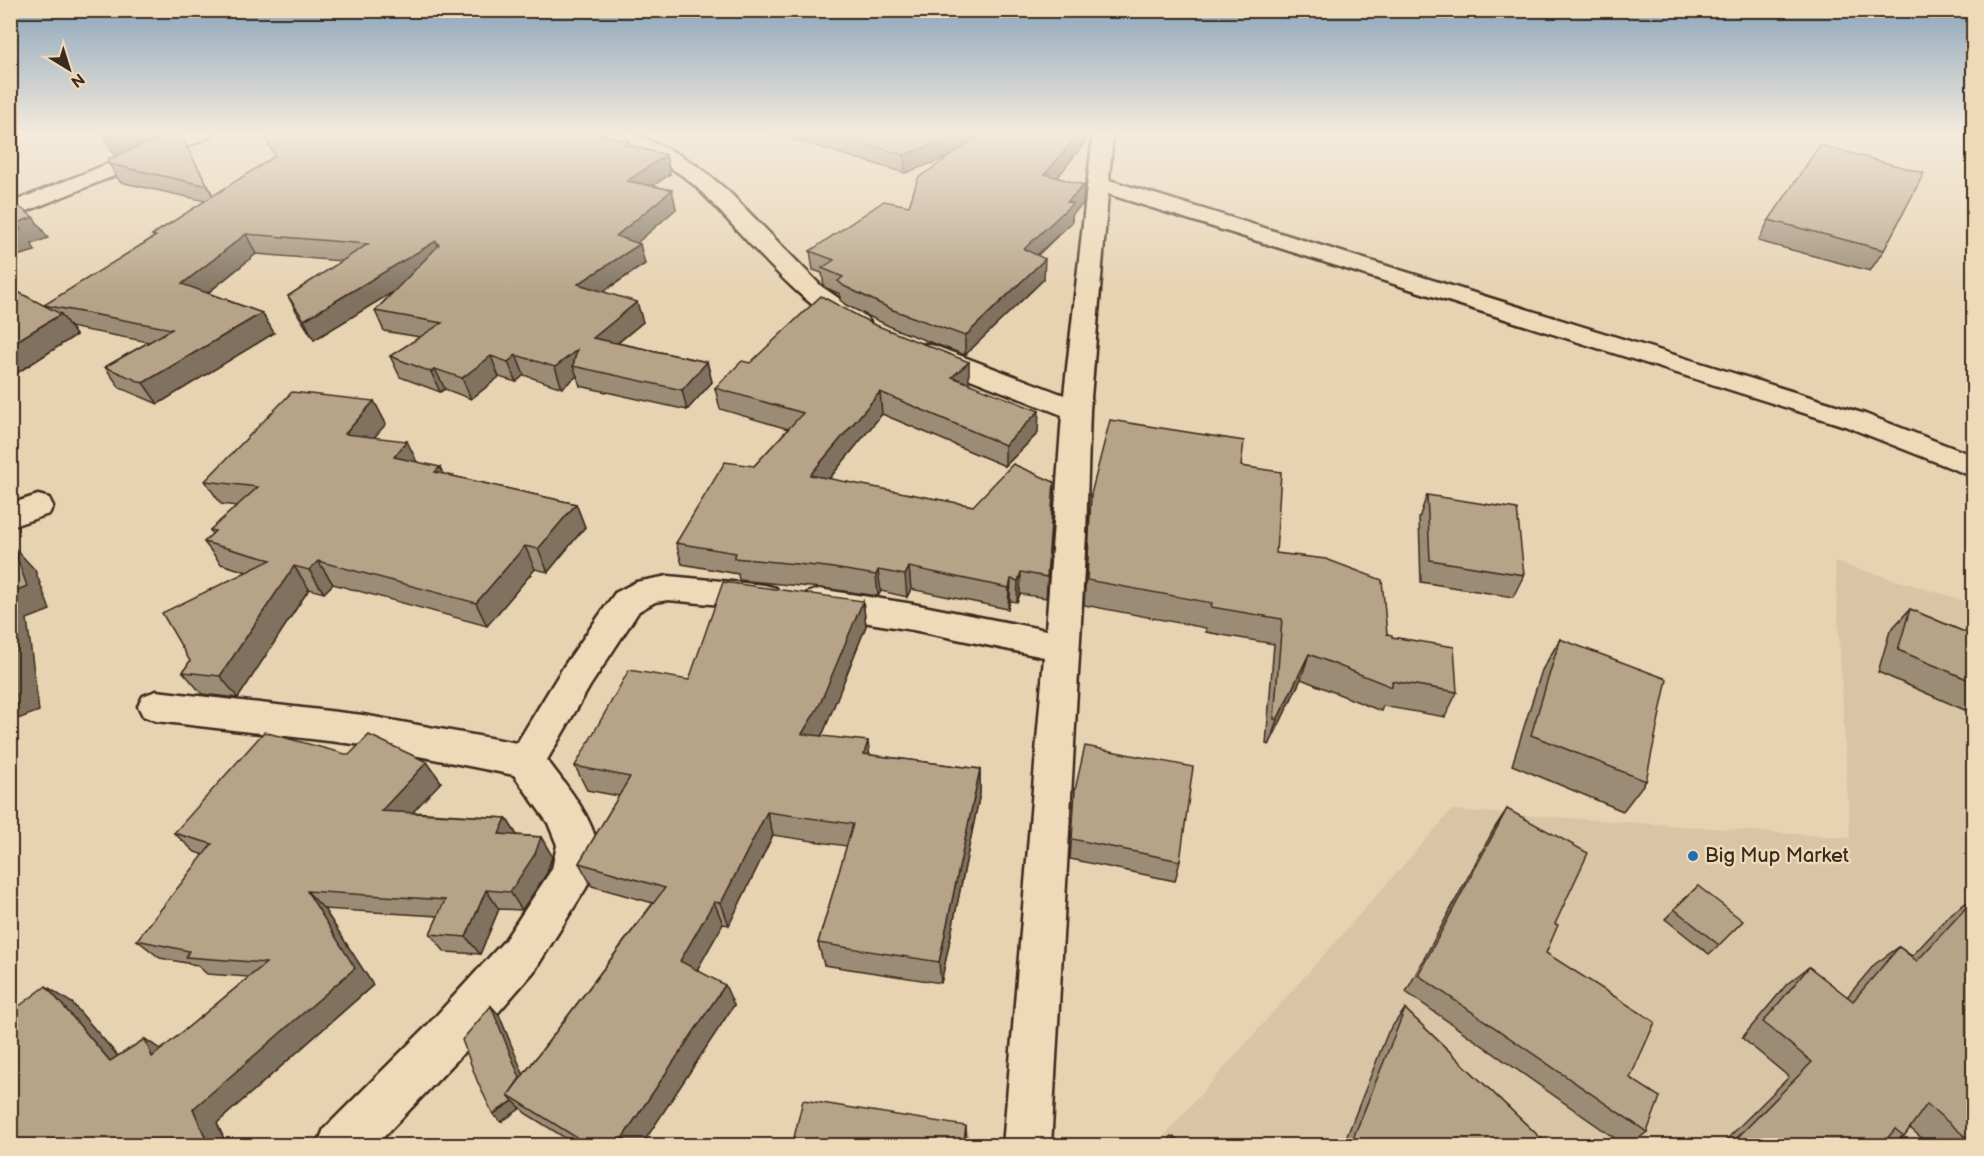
<svg xmlns="http://www.w3.org/2000/svg" width="1984" height="1156" font-family="'Balsamiq Sans',sans-serif">
  <style>
    .built { fill: #d9c4a5 }
    .lines { fill: none; stroke-linecap: round; stroke-linejoin: round }
    .stream { fill: #796753; fill-rule: evenodd }
    .minor-casing { stroke: #3b2a1e; stroke-width: 5 }
    .minor { fill: #eed9b8; fill-rule: evenodd }
    .wall { fill: #9d8c75; stroke: #3b2a1e; stroke-width: 1.5 }
    .shaded-wall { fill: #80725f; stroke: #3b2a1e; stroke-width: 1.5 }
    .building { fill: #b7a388; stroke: #3b2a1e; stroke-width: 1.5 }
    .poi-dot { fill: #1f6fb2; stroke: #eed9b8; stroke-width: 2 }
    .labels { text-anchor: middle; dominant-baseline: central; stroke-width: 5; stroke-linejoin: round; paint-order: stroke }
    .near-poi-label { font-size: 20px; fill: #3b2a1e; stroke: #eed9b8; text-anchor: start }
  </style>
  <rect width="100%" height="100%" fill="#e7d2b2"/>
  <filter id="ink" filterUnits="userSpaceOnUse"><feTurbulence type="fractalNoise" baseFrequency=".0167" numOctaves="2"/><feDisplacementMap in="SourceGraphic" scale="12" xChannelSelector="R" yChannelSelector="G"/><feConvolveMatrix kernelMatrix="1 2 1 2 8 2 1 2 1" color-interpolation-filters="sRGB"/></filter>
  <g filter="url(#ink)">
    <path class="built" d="M1835,562L1973,603V1145L1155,1146L1452,810L1850,838Z"/>
    <g class="lines">
      <path class="stream" d="M1962,133H1974V137L1963,135Z"/>
      <g class="minor-casing">
        <g id="minor">
          <path d="M185,133H213L210,137L10,218V203Z"/>
          <path d="M606,133H633L678,154L699,167L729,192L821,286L866,317L870,322L866,327C821,339 728,214 693,184C669,163 638,151 609,137Z"/>
          <path d="M1093,133H1113L1109,180L1865,414L1974,456V477L1845,426L1108,194L1090,410L1086,534L1051,1146H1003L1044,657L913,630L819,615L807,611L802,602L807,593L819,589L913,604L1046,630L1062,415L917,358L913,352L917,346L926,344L935,346L1064,395Z"/>
          <path d="M38,495L49,498L53,506L49,514L10,527V504Z"/>
          <path d="M668,576L764,585L776,588L781,597L776,606L764,609L668,600L655,602L639,611L590,686L547,760C565,784 590,813 597,844C599,857 591,877 586,888L535,970L457,1060L375,1146H317L324,1129L425,1028L505,940L552,869L557,845L548,823L514,775L363,745L156,721L143,716L138,706L143,696L156,691L363,715L517,743L564,666L615,593L636,582Z"/>
        </g>
      </g>
      <use href="#minor" class="minor"/>
    </g>
    <g class="wall">
      <path d="M179,133L213,196L629,141L631,146L666,155L670,174L653,186L672,190L676,209L636,243L645,264L603,292L643,322L618,343L707,362L712,382L687,410L580,386L577,376L562,388L524,375L516,382L499,377L471,399L445,389L440,392L400,377L390,356L420,337L384,331L375,311L394,291L314,340L299,316L288,296L342,261L256,254L208,293L262,313L274,333L158,404L120,388L105,367L149,342L70,327L76,335L14,375L10,374V288L44,306L154,237L152,235L206,201L120,182L109,164Z"/>
      <path d="M772,133H1089V137L1057,178L1083,204L1072,214V222L1037,256L1044,279L965,355L895,329L846,305L840,300V294L824,287L822,273L813,270L810,251L909,206L948,157L905,173Z"/>
      <path d="M1769,220L1884,250L1870,271L1758,241Z"/>
      <path d="M750,363L969,383L1038,433L1005,466L882,414L829,479L973,506L1053,504L1046,598L1020,594L1017,602L1010,601L1008,609L911,589L907,597L881,591L878,596L830,589L739,580L738,574L682,564L676,543L754,466L788,429L720,409L715,388Z"/>
      <path d="M374,401L386,424L374,437L417,462L443,474L576,504L585,527L548,572L535,569L487,626L333,584L324,593L309,589L238,698L202,694L183,672L247,572L221,564L204,542L212,534L210,530L237,506L221,504L205,481Z"/>
      <path d="M1241,466L1276,553L1392,637L1457,692L1445,717L1383,706L1381,711L1301,679L1269,745L1266,744L1274,644L1206,632V628L1084,605L1091,494Z"/>
      <path d="M1427,495L1524,575L1513,597L1421,582L1419,518Z"/>
      <path d="M863,601L866,626L824,731L821,736L870,755L980,769V793L941,983L824,965L818,943L847,846L773,835L729,925L723,924L697,970L734,1005L641,1146H578L525,1113L521,1108L501,1122L493,1114L491,1006L499,1015L523,1075L653,903L592,886L579,863L619,796L587,790L575,766Z"/>
      <path d="M1910,609L1974,636V714L1878,672L1890,631Z"/>
      <path d="M1560,639L1646,781L1623,811L1512,765L1542,670Z"/>
      <path d="M349,755L427,762L441,782L412,812L506,818L517,835L541,837L552,856L547,873L522,910L499,909L480,954L445,952L430,934L438,916L324,909L373,985L217,1123L227,1146H10L72,1003L118,1056L145,1039L161,1050L249,977L207,974L197,965L160,958L137,940L204,855L195,852L174,833Z"/>
      <path d="M1075,790L1180,861L1175,881L1070,859Z"/>
      <path d="M1507,809L1555,924L1546,953L1647,1132L1629,1146H1626L1406,992L1494,829Z"/>
      <path d="M1698,886L1719,945L1709,954L1665,919Z"/>
      <path d="M1974,897V1131L1968,1139L1954,1146H1931L1910,1128L1904,1136L1886,1146H1720L1789,1077L1742,1038L1787,984L1809,967L1847,997L1875,964L1899,947L1912,956L1952,913Z"/>
      <path d="M1405,1009L1549,1146H1343L1388,1032Z"/>
    </g>
    <g class="shaded-wall">
      <path d="M122,133H179L218,204L179,133L116,158L105,139Z"/>
      <path d="M966,133H983V145L905,173L904,155Z"/>
      <path d="M1080,133H1089V137L1045,193V174Z"/>
      <path d="M666,155L670,174L632,200L627,181Z"/>
      <path d="M1084,185L1083,204L1072,214V222L1023,268L1024,249L1067,202Z"/>
      <path d="M672,190L676,209L622,256L616,236Z"/>
      <path d="M33,217L48,238L32,244L35,251L10,258V233L17,223Z"/>
      <path d="M246,234L256,254L194,304L182,284Z"/>
      <path d="M436,241L444,261L314,340L304,320Z"/>
      <path d="M640,244L645,264L584,304L578,284Z"/>
      <path d="M1045,259L1044,279L965,355V336Z"/>
      <path d="M637,302L643,322L599,358L593,338Z"/>
      <path d="M262,313L274,333L158,404L143,383Z"/>
      <path d="M61,314L76,335L14,375L10,370V345Z"/>
      <path d="M577,350L573,366L577,376L562,388L555,367Z"/>
      <path d="M516,355L524,375L516,382L508,362Z"/>
      <path d="M491,356L499,377L471,399L462,378Z"/>
      <path d="M707,362L712,382L687,410L682,390Z"/>
      <path d="M969,362V384L952,377Z"/>
      <path d="M435,369L445,389L440,392L431,372Z"/>
      <path d="M880,392L882,414L814,497L810,475Z"/>
      <path d="M374,401L386,424L357,457L345,434Z"/>
      <path d="M1039,411L1038,433L1005,466V445Z"/>
      <path d="M407,441L418,464L394,457Z"/>
      <path d="M440,467L451,490L435,472Z"/>
      <path d="M576,504L585,527L548,572L538,549Z"/>
      <path d="M13,546L35,570L50,610L27,619L39,711L10,722V593Z"/>
      <path d="M525,546L535,569L487,626L476,603Z"/>
      <path d="M318,561L333,584L324,593L309,570Z"/>
      <path d="M294,566L309,589L238,698L220,676Z"/>
      <path d="M909,567L911,589L907,597L905,575Z"/>
      <path d="M878,570L881,591L878,596L876,575Z"/>
      <path d="M1021,572L1020,594L1017,602L1018,581Z"/>
      <path d="M1011,579L1010,601L1008,609L1009,588Z"/>
      <path d="M863,601L866,626L824,731L808,758L802,734Z"/>
      <path d="M1309,654L1301,679L1269,745L1277,720Z"/>
      <path d="M868,741L871,766L864,754Z"/>
      <path d="M427,762L441,782L396,830L381,811Z"/>
      <path d="M980,769V793L941,983L939,962Z"/>
      <path d="M767,812L773,835L729,925L721,903Z"/>
      <path d="M506,818L518,837L499,834Z"/>
      <path d="M541,837L552,856L547,873L522,910L510,892Z"/>
      <path d="M486,890L499,909L480,954L466,937Z"/>
      <path d="M307,891L324,909L373,985L217,1123L227,1146H209L193,1109Z"/>
      <path d="M714,902L723,924L690,982L680,961Z"/>
      <path d="M725,985L734,1005L641,1146H617Z"/>
      <path d="M46,986L72,1003L135,1076L110,1061Z"/>
      <path d="M491,1006L499,1015L534,1100L525,1106Z"/>
      <path d="M145,1039L169,1055L152,1057Z"/>
      <path d="M513,1101L521,1108L501,1122L493,1114Z"/>
      <path d="M966,1126L967,1141L966,1146H963Z"/>
    </g>
    <g class="building">
      <path d="M104,133H122L105,139Z"/>
      <path d="M173,133H179L208,186L109,164L108,159Z"/>
      <path d="M276,133H597L629,141L624,144L666,155L627,181L672,190L616,236L640,244L578,284L637,302L593,338L707,362L682,390L573,366L577,350L555,367L516,355L508,362L491,356L462,378L435,369L431,372L390,356L442,323L375,311L439,245L436,241L304,320L288,296L368,244L246,234L182,284L224,299L227,298L228,301L262,313L143,383L105,367L172,329L44,305L156,236L152,235L275,156L266,139Z"/>
      <path d="M829,133H966L904,155Z"/>
      <path d="M984,133H1080L1045,174L1084,185L1067,202L1073,203L1024,249L1045,259L965,336L893,310L844,286L838,281L843,277L822,268L834,260L810,251L884,201L909,206L918,178Z"/>
      <path d="M1820,145L1924,173L1884,250L1769,220Z"/>
      <path d="M10,200L33,217L17,223L21,230L10,233Z"/>
      <path d="M10,288L61,314L10,345Z"/>
      <path d="M821,296L873,324L969,362L952,377L1039,411L1005,445L880,392L810,475L973,506L1013,464L1054,482L1047,577L1021,572L1018,581L1011,579L1009,588L909,567L905,575L878,570L876,575L827,567L734,558L736,553L676,543L725,462L754,466L803,413L715,388L742,361L750,363Z"/>
      <path d="M292,392L374,401L345,434L407,441L394,457L440,467L435,472L576,504L538,549L525,546L476,603L318,561L309,570L294,566L220,676L183,672L190,661L162,613L271,560L204,542L215,531L210,530L258,487L205,481Z"/>
      <path d="M1110,420L1244,441L1241,466L1281,472L1276,553L1326,559L1382,580L1387,634L1392,635V637L1454,647L1457,692L1392,681V687L1309,654L1277,720L1274,719L1282,619L1211,607L1212,603L1087,580L1091,494Z"/>
      <path d="M1427,495L1517,509L1524,575L1430,560Z"/>
      <path d="M13,546L27,586L10,593V547Z"/>
      <path d="M723,582L863,601L819,706L802,734L868,741L864,754L980,769L939,962L818,943L853,824L767,812L721,903L714,902L680,961L725,985L617,1146H590L508,1095L665,888L579,863L630,777L575,766L629,670L689,680Z"/>
      <path d="M1910,609L1974,636V682L1898,650Z"/>
      <path d="M1560,639L1667,679L1646,781L1531,735Z"/>
      <path d="M10,654L14,688L10,689Z"/>
      <path d="M264,732L349,755L369,735L427,762L381,811L506,818L499,834L541,837L535,854L510,892L486,890L466,937L430,934L445,900L307,891L355,968L193,1109L209,1146H10V1013L46,986L110,1061L145,1039L152,1057L266,963L186,957L189,951L137,940L212,844L174,833Z"/>
      <path d="M1085,746L1193,767L1180,861L1072,839L1075,790Z"/>
      <path d="M1507,809L1588,853L1555,924L1558,925L1546,953L1655,1022L1630,1078L1660,1097L1647,1132L1418,975Z"/>
      <path d="M1698,886L1743,921L1719,945L1674,909Z"/>
      <path d="M1974,899V1131L1968,1139L1927,1104L1904,1136L1895,1129L1881,1146H1732L1731,1144L1812,1062L1763,1022L1809,967L1853,1001L1899,947L1917,961Z"/>
      <path d="M491,1006L520,1078L508,1095L513,1101L493,1114L478,1083L462,1040Z"/>
      <path d="M1405,1009L1549,1146H1350Z"/>
      <path d="M803,1100L966,1126L963,1146H792Z"/>
      <path d="M1171,1136L1190,1146H1168Z"/>
    </g>
  </g>
  <linearGradient id="sky" x2="0" y2="1"><stop stop-color="#8ca5bb"/><stop offset="0.45" stop-color="#f4ebdc"/><stop offset="1" stop-color="#f4ebdc" stop-opacity="0"/></linearGradient>
  <rect width="1984" height="295" fill="url(#sky)"/>
  <circle class="poi-dot" cx="1693" cy="856" r="6"/>
  <g class="labels">
    <g class="near-poi-label">
      <text x="1705" y="856">Big Mup Market</text>
    </g>
  </g>
  <rect width="1984" height="1156" fill="none" stroke="#eed9b8" stroke-width="36"/>
  <rect x="18" y="18" width="1948" height="1120" fill="none" stroke="#3b2a1e" stroke-width="2" filter="url(#ink)"/>
  <g transform="translate(69 69) rotate(142)" stroke="#eed9b8" stroke-width="4.5" paint-order="stroke">
  <path d="M0-4.5L10 22L0 15L-10 22Z" fill="#3b2a1e"/>
  <text y="-9" font-size="16" font-weight="bold" text-anchor="middle" fill="#3b2a1e">N</text>
  </g>
</svg>
